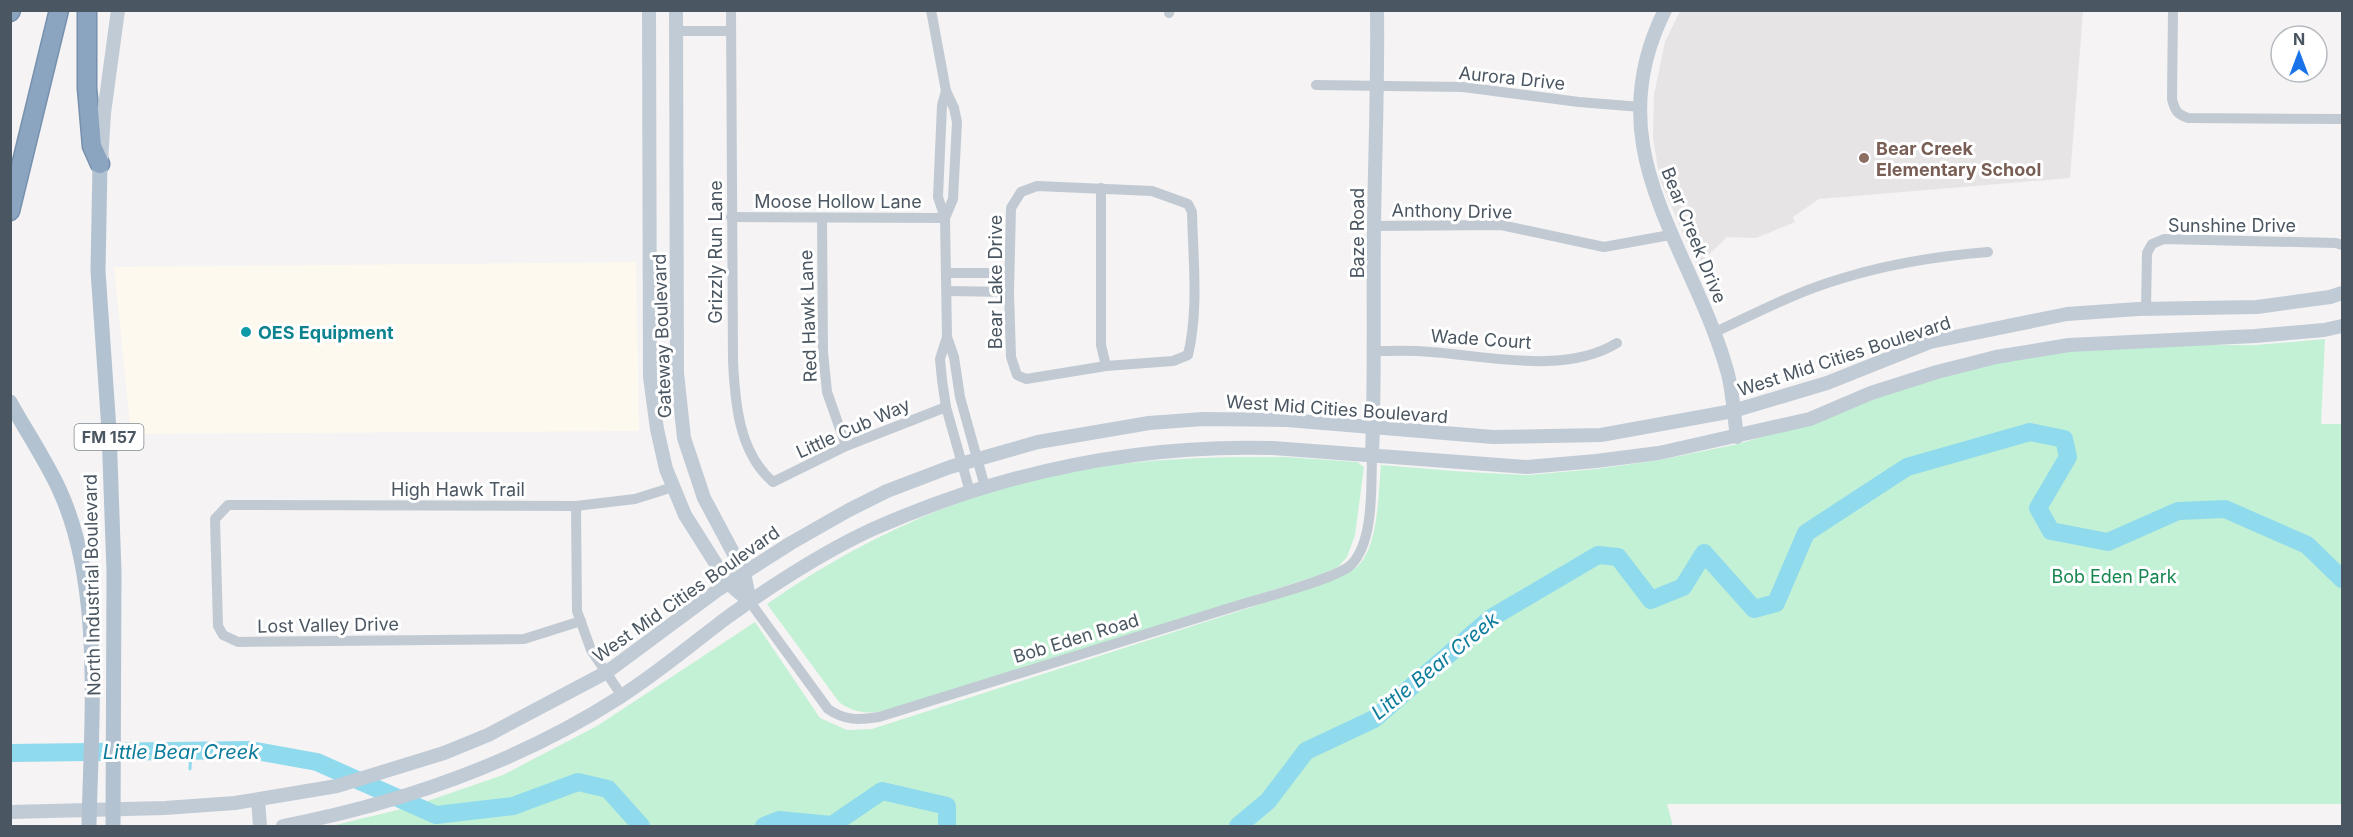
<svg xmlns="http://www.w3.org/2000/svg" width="2353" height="837" font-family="Inter,sans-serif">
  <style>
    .commercial { fill: #fdf9ef }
    .education { fill: #e6e4e5 }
    .green { fill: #c3f1d5 }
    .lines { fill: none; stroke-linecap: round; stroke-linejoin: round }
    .stream { stroke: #90daee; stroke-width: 3 }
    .river { stroke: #90daee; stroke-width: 18 }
    .highway-casing { stroke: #7690ad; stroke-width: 21 }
    .street { stroke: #c1cad2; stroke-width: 10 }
    .secondary { stroke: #c1cbd6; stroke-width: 14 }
    .primary { stroke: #b3c2d1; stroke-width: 15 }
    .highway { stroke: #8ba5c1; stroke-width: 18 }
    .education-dot { fill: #8d6e63; stroke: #fff; stroke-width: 2 }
    .culture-dot { fill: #0f9aa8; stroke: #fff; stroke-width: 2 }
    .labels { text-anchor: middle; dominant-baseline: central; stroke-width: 6; stroke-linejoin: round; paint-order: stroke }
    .shield { fill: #fff; stroke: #808990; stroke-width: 1.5 }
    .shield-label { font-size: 16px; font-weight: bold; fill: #4a5661 }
    .street-label { font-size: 18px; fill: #4a5661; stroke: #fff }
    .education-label { font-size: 18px; font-weight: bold; fill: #785e54; stroke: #fff; text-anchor: start }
    .culture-label { font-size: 18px; font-weight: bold; fill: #0d838f; stroke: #fff; text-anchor: start }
    .park-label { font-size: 18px; fill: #17864f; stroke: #fff }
    .water-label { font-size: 20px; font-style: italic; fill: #0c7c9b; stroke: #fff }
  </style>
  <rect width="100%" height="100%" fill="#f5f3f3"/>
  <path class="commercial" d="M636,262L639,431L131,434L114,267Z"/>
  <path class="education" d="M1680,11H2083L2070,178L1819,199L1793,217L1795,222L1756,238L1727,237L1697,266L1660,180L1653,138L1654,95L1665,42Z"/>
  <g class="green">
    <path d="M2325,339L2321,424H2342V804H1667L1673,826H331L410,807L503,775L597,726L755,622L820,718L847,730L872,729L1320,585C1331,580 1347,575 1357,567C1379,546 1378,494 1381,465L1467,472L1528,475L1596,469L1660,460L1738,444L1818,420L1872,398L1997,361L2070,350L2142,345H2256Z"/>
    <path d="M1233,457H1285L1357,462L1364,467L1355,535L1347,557L1338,567L1323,574L1257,595L888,710C869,714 855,714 839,702L767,604C867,534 984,482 1105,466C1148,460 1190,458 1233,457Z"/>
  </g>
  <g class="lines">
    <path class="stream" d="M190,769L191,750"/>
    <g class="river">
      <path d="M10,753L251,750L317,762L436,815L513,806L578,782L608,789L641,826"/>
      <path d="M764,826L779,820L832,825L882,791L947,806V826"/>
      <path d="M1238,826L1268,801L1306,751L1374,719L1491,618L1598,555L1618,557L1651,600L1683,587L1704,553L1754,609L1776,603L1806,533L1907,467L2030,432L2064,439L2068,457L2038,508L2051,531L2108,542L2178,511L2225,509L2307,545L2342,579"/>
    </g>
    <g class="highway-casing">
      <g id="highway">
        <path d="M87,10V88L92,146L100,164"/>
        <path d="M10,12L11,10"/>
        <path d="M10,211L59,10"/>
      </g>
    </g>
    <g class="street">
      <path d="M731,10L733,361C735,403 739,453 773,482L846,446L946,407"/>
      <path d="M931,10L946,91L954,108L957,122L953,199L945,218"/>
      <path d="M2173,10L2172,99C2175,111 2177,114 2188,118L2342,119"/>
      <path d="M1169,13L1170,10"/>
      <path d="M676,31H731"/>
      <path d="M1316,85L1463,87L1579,102L1641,107"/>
      <path d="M946,91L942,105L938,197L945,218L947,337L954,357L960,397L985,487"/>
      <path d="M1037,186L1152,191L1188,204L1192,212C1193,259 1199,309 1188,355L1173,361L1106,366L1026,379L1017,375L1011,357L1009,292L1011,208L1021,192Z"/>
      <path d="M1101,188V345L1106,366"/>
      <path d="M731,217L945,218"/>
      <path d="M822,218L823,352L827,392L846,446"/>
      <path d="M1374,226L1501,225L1604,247L1670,235"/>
      <path d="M946,273H1009"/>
      <path d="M947,291L1009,292"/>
      <path d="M2146,309L2147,253L2152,244L2164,239L2336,243L2342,245"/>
      <path d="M1713,333C1754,314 1796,292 1840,279C1888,264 1938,256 1988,252"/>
      <path d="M947,337L940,359L942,380L946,407L970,492"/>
      <path d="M1375,351C1393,351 1412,350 1431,352C1488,356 1565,375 1617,343"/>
      <path d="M576,506L577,611L591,650L622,696"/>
      <path d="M750,602L828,709C845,721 859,720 879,717C998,680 1117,643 1236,606C1259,599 1336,579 1351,565C1374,542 1371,487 1372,456"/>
      <path d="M581,621L524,639L238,642L223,635L218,626L215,519L228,505L576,506L635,499L673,487"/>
    </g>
    <g class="secondary">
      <path d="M649,10L650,377L657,429L666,469L685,515L728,583L750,602"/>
      <path d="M676,10L677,373L684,438L704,498L744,573L750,602"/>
      <path d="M1665,10C1594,151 1693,246 1728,374C1733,394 1734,416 1737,437"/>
      <path d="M101,162L104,113L118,10"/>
      <path d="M1372,456C1375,379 1373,303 1374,226C1375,154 1378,83 1377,10"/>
      <path d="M258,800L260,826"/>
      <path d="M10,812L165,808L235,803L337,786L444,753L488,735L607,672L719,589L791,543L849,510L887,491L950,467L1038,442L1149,423L1203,419L1287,420L1493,437L1601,435L1733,411L1827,383L1930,342L2067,314L2138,309L2257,307L2330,297L2342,293"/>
      <path d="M283,826C402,803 517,763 620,697C658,673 693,643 729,616C774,584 823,552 873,529C1000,473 1135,444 1273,448L1527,467L1596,461L1659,453L1810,419L1871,393L1937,372L1996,357L2069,345L2255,336L2324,330L2342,326"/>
    </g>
    <g class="primary">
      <path d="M100,164L98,271L109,430L114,572L113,826"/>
      <path d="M10,402C26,431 45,459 59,489C104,586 91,722 89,826"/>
    </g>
    <use href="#highway" class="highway"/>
  </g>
  <circle class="education-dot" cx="1864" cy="158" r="6"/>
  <circle class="culture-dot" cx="246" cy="332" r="6"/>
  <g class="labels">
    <rect class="shield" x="74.5" y="424" width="69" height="26" rx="4.5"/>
    <g class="shield-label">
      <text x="109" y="437">FM 157</text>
    </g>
    <g class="street-label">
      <text transform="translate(1512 78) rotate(6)">Aurora Drive</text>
      <text x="838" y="201">Moose Hollow Lane</text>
      <text transform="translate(1452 211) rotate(1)">Anthony Drive</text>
      <text x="2232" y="225">Sunshine Drive</text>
      <text transform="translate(1357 233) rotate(-90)">Baze Road</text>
      <text transform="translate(1694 235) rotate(68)">Bear Creek Drive</text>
      <text transform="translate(715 252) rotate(-90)">Grizzly Run Lane</text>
      <text transform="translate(995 282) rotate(-90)">Bear Lake Drive</text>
      <text transform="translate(808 316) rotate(-92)">Red Hawk Lane</text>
      <text transform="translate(662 336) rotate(-92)">Gateway Boulevard</text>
      <text transform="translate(1481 339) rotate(4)">Wade Court</text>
      <text transform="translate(1844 356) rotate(-18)">West Mid Cities Boulevard</text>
      <text transform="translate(1337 409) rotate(4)">West Mid Cities Boulevard</text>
      <text transform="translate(853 428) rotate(-24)">Little Cub Way</text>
      <text x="458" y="489">High Hawk Trail</text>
      <text transform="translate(92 585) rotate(-91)">North Industrial Boulevard</text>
      <text transform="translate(686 594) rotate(-35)">West Mid Cities Boulevard</text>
      <text transform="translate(328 625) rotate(-1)">Lost Valley Drive</text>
      <text transform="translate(1076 638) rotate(-17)">Bob Eden Road</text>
    </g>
    <g class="education-label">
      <text x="1876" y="148">Bear Creek<tspan x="1876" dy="21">Elementary School</tspan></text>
    </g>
    <g class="culture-label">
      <text x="258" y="332">OES Equipment</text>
    </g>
    <g class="park-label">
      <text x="2114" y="576">Bob Eden Park</text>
    </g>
    <g class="water-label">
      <text transform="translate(1435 666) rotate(-39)">Little Bear Creek</text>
      <text x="181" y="752">Little Bear Creek</text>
    </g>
  </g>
  <rect width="2353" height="837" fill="none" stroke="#4a5661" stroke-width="24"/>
  <g transform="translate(2299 54)"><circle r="28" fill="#ffffff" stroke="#b7bbc0" stroke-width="1.5"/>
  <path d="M0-4.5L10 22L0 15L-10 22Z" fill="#1a73e8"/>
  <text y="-9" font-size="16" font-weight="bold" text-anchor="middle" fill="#4a5661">N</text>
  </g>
</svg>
